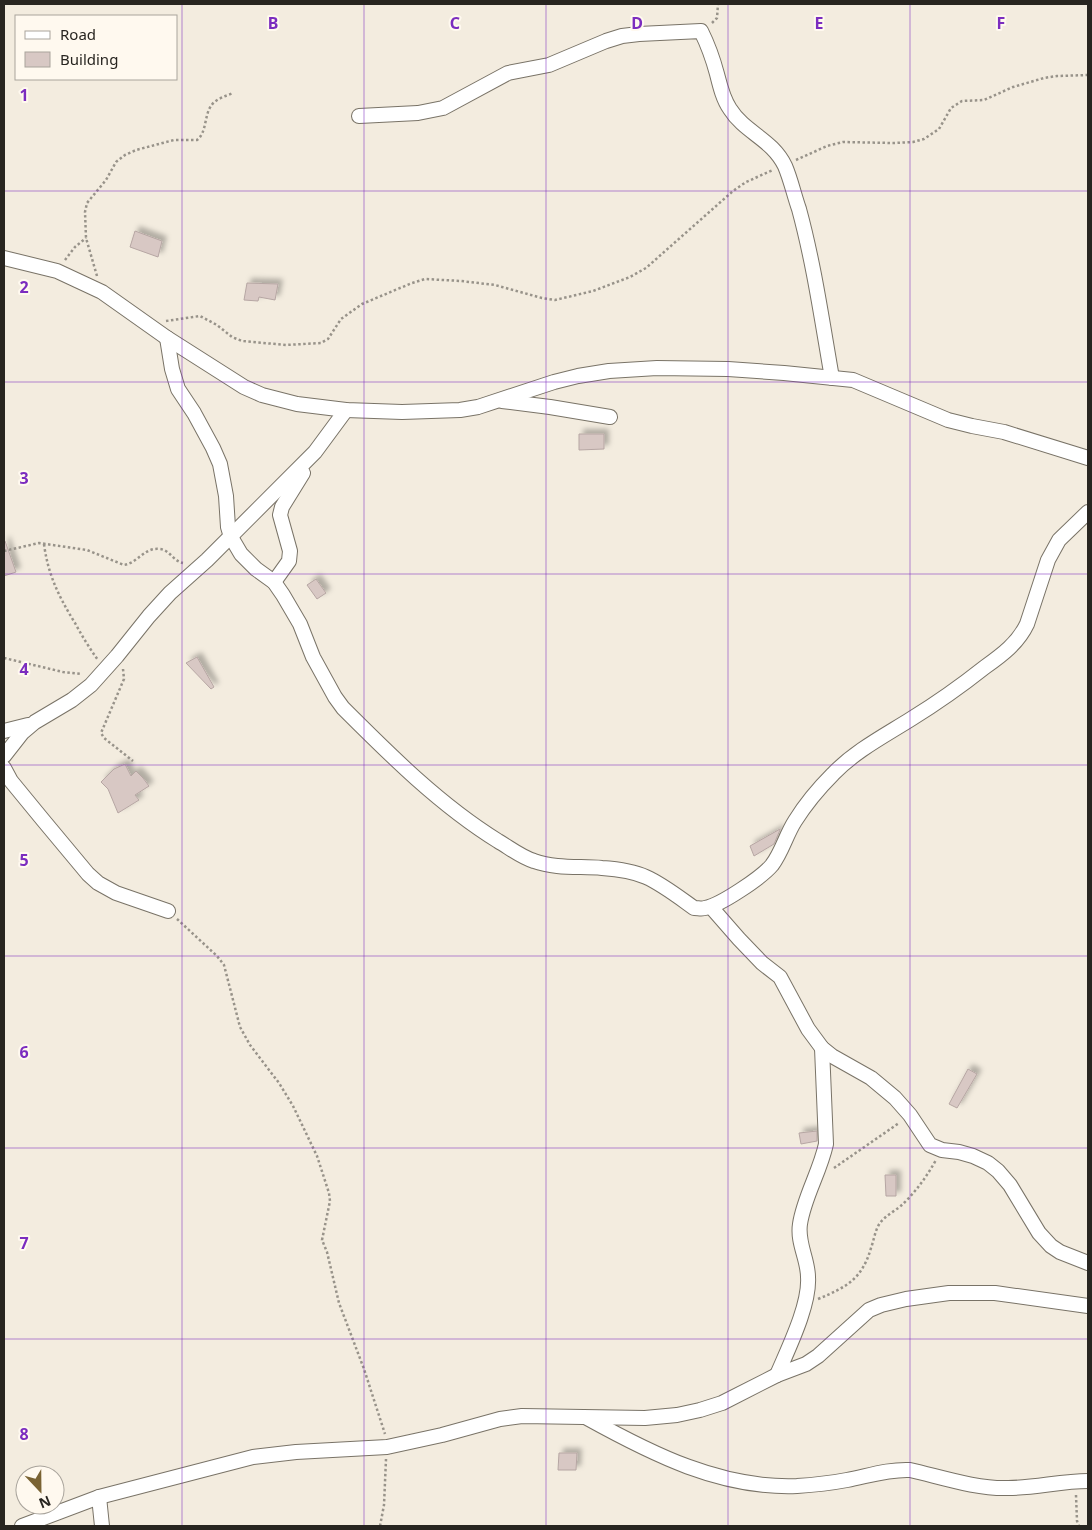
<svg xmlns="http://www.w3.org/2000/svg" width="1092" height="1530" font-family="'Noto Sans',sans-serif">
  <style>
    .building { fill: #d8c8c4; stroke: #b6a6a3; filter: url(#shadow) }
    .lines { fill: none; stroke-linecap: round; stroke-linejoin: round }
    .minor-casing { stroke: #797367; stroke-width: 16 }
    .path { stroke: #98938a; stroke-width: 2.5; stroke-dasharray: 2.5 2.5; stroke-linecap: butt }
    .minor { stroke: #fff; stroke-width: 14 }
    .grid { fill: none; stroke: #7b2cbf; stroke-width: 1; stroke-opacity: 0.55 }
    .grid-label { font-size: 16px; text-anchor: middle; font-weight: bold; fill: #7b2cbf; stroke: #fff9ef; stroke-width: 4; stroke-linejoin: round; paint-order: stroke }
  </style>
  <defs>
    <filter id="shadow"><feDropShadow dx="4.5" dy="-4.5" stdDeviation="2.5" flood-color="#0004"/></filter>
  </defs>
  <rect width="100%" height="100%" fill="#f3ecdf"/>
  <g class="building">
    <path d="M135,231L162,241L158,257L130,247Z"/>
    <path d="M247,283L278,284L275,300L259,297L258,301L244,300Z"/>
    <path d="M579,434H604V449L579,450Z"/>
    <path d="M5,541L16,572L4,576V542Z"/>
    <path d="M316,579L326,593L317,599L307,585Z"/>
    <path d="M197,657L214,687L211,689L186,663Z"/>
    <path d="M125,764L131,776L136,771L143,778L149,786L135,795L139,800L118,813L108,789L101,782L114,769Z"/>
    <path d="M780,829V830L774,844L754,856L750,846Z"/>
    <path d="M968,1069L977,1074L957,1108L949,1104Z"/>
    <path d="M817,1131V1141L801,1144L799,1133Z"/>
    <path d="M885,1175H896V1196H886Z"/>
    <path d="M559,1453H577L576,1470H558Z"/>
  </g>
  <g class="lines">
    <g class="minor-casing">
      <g id="minor">
        <path d="M359,116L418,113L443,108L508,73L549,65L606,41L622,36L639,34L701,31C708,45 713,59 717,74C720,86 723,99 730,109C745,133 772,139 785,166C791,180 794,195 799,209C814,264 822,321 832,378"/>
        <path d="M4,258L57,271L102,292L167,338L244,387L262,395L297,404L346,410L402,412L460,410L478,407L554,382L578,376L609,371L657,368L728,369L784,373L853,380L948,420L972,426L1004,432L1088,458"/>
        <path d="M167,338L172,369L178,389L194,413L213,448L220,464L226,496L228,527L231,537L241,554L256,569L274,582L283,595L300,624L313,657L335,697L343,708C391,756 440,805 498,841C510,848 521,857 534,861C556,869 580,866 602,868C617,869 633,871 646,877C662,884 680,898 694,908C698,908 702,909 705,908C721,905 762,877 772,865C782,852 786,835 795,821C805,805 819,788 833,774C855,751 884,736 911,719C937,703 961,686 985,667C1002,655 1018,643 1027,624L1048,560L1059,540L1088,512"/>
        <path d="M502,401L550,407L610,417"/>
        <path d="M274,582L289,561L290,551L280,515L282,507L303,473"/>
        <path d="M4,731L28,725"/>
        <path d="M4,756L22,733L35,722L72,700L91,685L117,656L149,616L170,593L207,560L315,452L346,410"/>
        <path d="M4,768L11,781L43,820L88,874L98,883L116,893L168,911"/>
        <path d="M711,907L739,939L762,963L780,977L808,1029L822,1048L832,1056L871,1078L895,1098L910,1115L930,1145L942,1150L959,1152L973,1156L988,1163L998,1171L1010,1185L1039,1233L1051,1246L1060,1252L1088,1263"/>
        <path d="M777,1375C788,1349 810,1305 808,1277C808,1259 797,1243 800,1224C804,1197 820,1172 826,1144L822,1048"/>
        <path d="M587,1418C652,1454 721,1489 797,1486C813,1485 831,1483 847,1480C868,1476 888,1469 910,1470C941,1477 976,1489 1008,1488C1035,1488 1061,1481 1088,1481"/>
        <path d="M99,1497L102,1526"/>
        <path d="M22,1526L99,1497L253,1457L296,1452L387,1447L442,1435L500,1419L522,1416L645,1418L677,1415L700,1410L722,1403L777,1375L806,1364L818,1356L869,1310L881,1305L906,1299L949,1293H995L1088,1306"/>
      </g>
    </g>
    <g class="path">
      <path d="M712,23L717,18L718,4"/>
      <path d="M796,160L827,146L843,142L893,143L913,142L924,139L939,129L951,108L962,101L984,100L1013,87L1044,78L1057,76L1088,75"/>
      <path d="M65,260L75,247L86,238"/>
      <path d="M97,276L86,238L85,212L87,203L106,180L116,162L125,155L136,150L174,140H197C207,132 204,116 211,106C215,99 226,96 233,93"/>
      <path d="M166,321L200,316L217,325L232,337L242,341L286,345L321,343L328,339L341,319L362,304L412,283L425,279L461,281L495,285L542,298L555,300L593,291L630,277L646,268L733,191L746,182L773,170"/>
      <path d="M44,544C48,575 59,597 75,623C82,636 90,649 98,660"/>
      <path d="M4,551L39,543L87,550L124,565C138,563 144,547 160,549C170,550 173,561 183,563"/>
      <path d="M4,658L63,672L82,674"/>
      <path d="M123,669L124,679L101,733L104,738L133,761"/>
      <path d="M177,919L217,956L224,965L240,1027L250,1045L279,1083L293,1106L317,1156L329,1193L330,1201L322,1240L327,1252L339,1303L364,1369L385,1434"/>
      <path d="M834,1168L899,1123"/>
      <path d="M818,1299C847,1287 862,1279 871,1248C874,1240 875,1230 880,1223C886,1215 897,1210 904,1203C917,1190 927,1176 936,1160"/>
      <path d="M1076,1495L1077,1521L1079,1526"/>
      <path d="M380,1526L384,1505L386,1459"/>
    </g>
    <use href="#minor" class="minor"/>
  </g>
  <path class="grid" d="M182,4V1526M364,4V1526M546,4V1526M728,4V1526M910,4V1526M4,191H1088M4,382H1088M4,574H1088M4,765H1088M4,956H1088M4,1148H1088M4,1339H1088"/>
  <g class="grid-label">
    <text x="273" y="29">B</text>
    <text x="455" y="29">C</text>
    <text x="637" y="29">D</text>
    <text x="819" y="29">E</text>
    <text x="1001" y="29">F</text>
    <text x="24" y="101">1</text>
    <text x="24" y="293">2</text>
    <text x="24" y="484">3</text>
    <text x="24" y="675">4</text>
    <text x="24" y="866">5</text>
    <text x="24" y="1058">6</text>
    <text x="24" y="1249">7</text>
    <text x="24" y="1440">8</text>
  </g>
  <rect width="1092" height="1530" fill="none" stroke="#282520" stroke-width="10"/>
  <rect x="15" y="15" width="162" height="65" fill="#fff9ef" stroke="#a9a49c"/>
  <rect x="25" y="31" width="25" height="8" fill="#ffffff" stroke="#a9a49c"/>
  <text x="60" y="40" font-size="15" fill="#282520">Road</text>
  <rect x="25" y="52" width="25" height="15" fill="#d8c8c4" stroke="#a9a49c"/>
  <text x="60" y="65" font-size="15" fill="#282520">Building</text>
  <g transform="translate(40 1490) rotate(158)"><circle r="24" fill="#fff9ef" stroke="#a9a49c"/>
  <path d="M0-4L9 19L0 12L-9 19Z" fill="#7a6333"/>
  <text y="-8" font-size="14" font-weight="bold" text-anchor="middle" fill="#282520">N</text>
  </g>
</svg>
